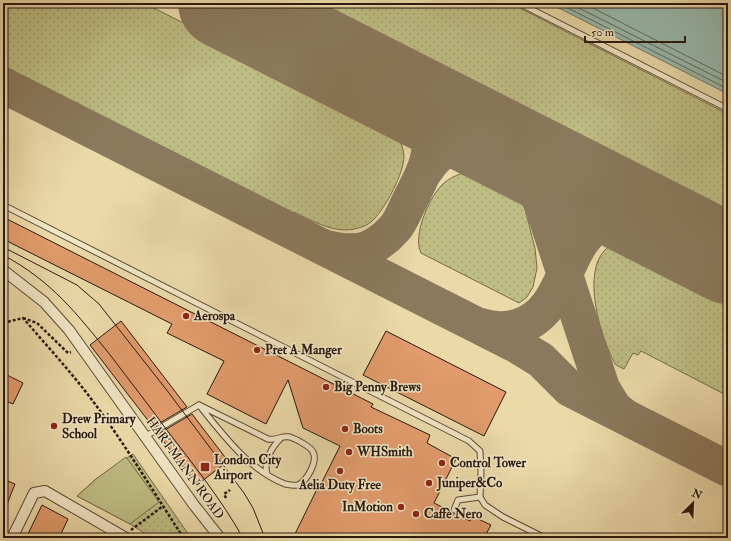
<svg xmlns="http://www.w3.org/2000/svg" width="731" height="541" font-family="'IM FELL Double Pica',serif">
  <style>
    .green { fill: url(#green-dots); stroke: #746b49 }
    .pitch { fill: #bebd83; stroke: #746b49 }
    .water { fill: #99b9ad; stroke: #6c796e }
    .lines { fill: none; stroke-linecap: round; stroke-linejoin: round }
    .shore { stroke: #61695e; stroke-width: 1 }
    .taxiway { stroke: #8a795c; stroke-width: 36 }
    .runway { stroke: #8a795c; stroke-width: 90 }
    .building { fill: #e19b6c; stroke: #29190f }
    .service-casing { stroke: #5a4935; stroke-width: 7 }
    .minor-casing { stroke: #5a4935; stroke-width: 12 }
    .path { stroke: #29190f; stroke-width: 2.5; stroke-dasharray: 3 2; stroke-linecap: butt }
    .service { stroke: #f2e6c6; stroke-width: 5 }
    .minor { stroke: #f2e6c6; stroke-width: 10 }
    .tram { stroke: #29190f; stroke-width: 1 }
    .poi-dot { fill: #8f2418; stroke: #f2e6c6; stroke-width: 1.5 }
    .labels { text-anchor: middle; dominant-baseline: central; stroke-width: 3; stroke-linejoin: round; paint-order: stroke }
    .poi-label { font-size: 13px; font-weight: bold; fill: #29190f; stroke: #f2e6c6; text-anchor: start }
    .street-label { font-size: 13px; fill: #29190f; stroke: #f2e6c6 }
  </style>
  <defs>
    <pattern id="green-dots" width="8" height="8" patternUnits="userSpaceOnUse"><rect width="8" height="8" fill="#bebd83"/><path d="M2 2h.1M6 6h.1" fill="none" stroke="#a3a270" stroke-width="1.8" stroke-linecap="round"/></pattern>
  </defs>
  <rect width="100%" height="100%" fill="#ebd9a8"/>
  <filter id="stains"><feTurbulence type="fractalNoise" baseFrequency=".005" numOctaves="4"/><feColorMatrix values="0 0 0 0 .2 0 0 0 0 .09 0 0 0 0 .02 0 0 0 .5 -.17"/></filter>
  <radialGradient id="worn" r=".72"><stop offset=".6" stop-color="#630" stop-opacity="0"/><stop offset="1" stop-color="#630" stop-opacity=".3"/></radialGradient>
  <g class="green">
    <path d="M3,3H144L389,127C398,134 403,144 404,156C404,173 386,207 374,219C369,224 364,227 358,228C336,235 313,221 294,212L292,215L3,68Z"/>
    <path d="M303,3H510L728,114V218Z"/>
    <path d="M472,169L516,191L525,209L535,248L537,268L533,287L527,297L519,303L421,253C412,235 430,195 444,183C452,176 463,173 472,169Z"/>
    <path d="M617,242L728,299V396L641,351L638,355L633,353L624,369C622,368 618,366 616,365C613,362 611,355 609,351C598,326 584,274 604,251C608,247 611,244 617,242Z"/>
    <path d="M133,454L191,538H152L130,524L77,496L96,479Z"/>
  </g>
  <path class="pitch" d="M126,457L159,502L130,524L77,496L96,479Z"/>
  <path class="water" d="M549,3H728V94Z"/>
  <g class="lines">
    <g class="shore">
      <path d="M558,3L728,89"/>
      <path d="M569,3L728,83"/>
      <path d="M583,3L728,77"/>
    </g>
    <g class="taxiway">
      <path d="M3,85L518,346L541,360L570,389L728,469"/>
      <path d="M512,149L526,165L533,177L602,388L614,408L624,416"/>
      <path d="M425,171C445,140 467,138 501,144"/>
      <path d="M326,248C339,251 358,254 371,247C379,243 388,236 395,228C401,221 405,210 409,202C421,178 436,155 427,127C422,113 412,104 402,94"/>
      <path d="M481,326C492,330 505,330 517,327C584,308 552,195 656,222"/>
    </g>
    <path class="runway" d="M223,3L728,259"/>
  </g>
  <g class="building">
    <path d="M3,217L373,404L371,407L430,435L427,443L456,459L434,503L470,521L472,516L491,525L484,538H469L459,533L456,538H293L319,485L320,486L340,446L303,428L288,380L266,424L207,394L224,361L167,333L172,324L3,239Z"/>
    <path d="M121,321L187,407L153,427L90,345Z"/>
    <path d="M386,331L506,392L484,436L363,375Z"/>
    <path d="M3,373L23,383L13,404L3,400Z"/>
    <path d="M192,414L228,461L197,485L158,434Z"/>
    <path d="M3,479L15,484L4,512H3Z"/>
    <path d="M42,505L68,519L59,538H26Z"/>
  </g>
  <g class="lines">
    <g class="service-casing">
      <g id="service">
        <path d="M519,3L728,109"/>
        <path d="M3,205L469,441L480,451L481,472L480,497L485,505L503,517L545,538"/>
        <path d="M199,405L268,439C276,441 282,435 290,437C296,439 311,447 313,452C318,461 307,481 298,485C294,486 290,485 285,484C249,470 223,435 199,405Z"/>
        <path d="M146,436L199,405"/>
        <path d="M267,474C263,462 272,447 280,439"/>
        <path d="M454,510L458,500L480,497"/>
      </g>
    </g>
    <g class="minor-casing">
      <g id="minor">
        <path d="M3,270L44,302L69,330L194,505L220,538"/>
        <path d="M12,538L34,493L45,491L126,538"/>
      </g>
    </g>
    <g class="path">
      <path d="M23,318L37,323L68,353L71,352"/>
      <path d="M3,323L23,318C47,346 73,374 95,404C126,446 153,491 181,534L182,538"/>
      <path d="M226,498L224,494L230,490"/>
      <path d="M131,530L163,506"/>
    </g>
    <use href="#service" class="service"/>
    <use href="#minor" class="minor"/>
    <g class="tram">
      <path d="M3,247L77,285L99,304L169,393L244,493L253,508L265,538"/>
      <path d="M3,255C52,281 77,314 111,356C129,380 148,404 166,429C193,464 221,499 243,538"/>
    </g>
  </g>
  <g class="poi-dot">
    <circle cx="186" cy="316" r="4"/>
    <circle cx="257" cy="350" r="4"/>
    <circle cx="326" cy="387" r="4"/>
    <circle cx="54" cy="426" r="4"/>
    <circle cx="345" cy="429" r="4"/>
    <circle cx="349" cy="452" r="4"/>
    <circle cx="442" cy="463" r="4"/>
    <rect x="200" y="462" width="10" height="10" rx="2"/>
    <circle cx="340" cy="471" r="4"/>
    <circle cx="429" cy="483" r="4"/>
    <circle cx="401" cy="507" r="4"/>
    <circle cx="416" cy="514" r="4"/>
  </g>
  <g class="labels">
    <g class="poi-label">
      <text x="194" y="316">Aerospa</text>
      <text x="265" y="350">Pret A Manger</text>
      <text x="334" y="387">Big Penny Brews</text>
      <text x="62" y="419">Drew Primary<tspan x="62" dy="15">School</tspan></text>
      <text x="353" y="429">Boots</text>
      <text x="357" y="452">WHSmith</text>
      <text x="214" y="460">London City<tspan x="214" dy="15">Airport</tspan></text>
      <text x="450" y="463">Control Tower</text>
      <text x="437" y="483">Juniper&amp;Co</text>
      <text x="340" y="485" text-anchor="middle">Aelia Duty Free</text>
      <text x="393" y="507" text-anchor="end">InMotion</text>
      <text x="424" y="514">Caffè Nero</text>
    </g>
    <g class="street-label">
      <text transform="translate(185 468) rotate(54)">HARTMANN ROAD</text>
    </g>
  </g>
  <rect width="731" height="541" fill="none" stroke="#ebd9a8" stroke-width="16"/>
  <rect x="4" y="4" width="723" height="533" fill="none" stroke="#29190f" stroke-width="2"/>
  <rect x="8" y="8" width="715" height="525" fill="none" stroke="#29190f"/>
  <g transform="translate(693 503) rotate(24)" stroke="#f2e6c6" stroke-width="3" paint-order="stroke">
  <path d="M0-3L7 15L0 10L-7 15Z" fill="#29190f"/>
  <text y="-6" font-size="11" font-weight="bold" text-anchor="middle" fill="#29190f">N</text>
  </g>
  <path d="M585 36v6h100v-6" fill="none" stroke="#29190f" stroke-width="2"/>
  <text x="591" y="36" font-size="12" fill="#29190f" stroke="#f2e6c6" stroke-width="3" paint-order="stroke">50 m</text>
  <rect width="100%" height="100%" filter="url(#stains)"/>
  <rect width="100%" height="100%" fill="url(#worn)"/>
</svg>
